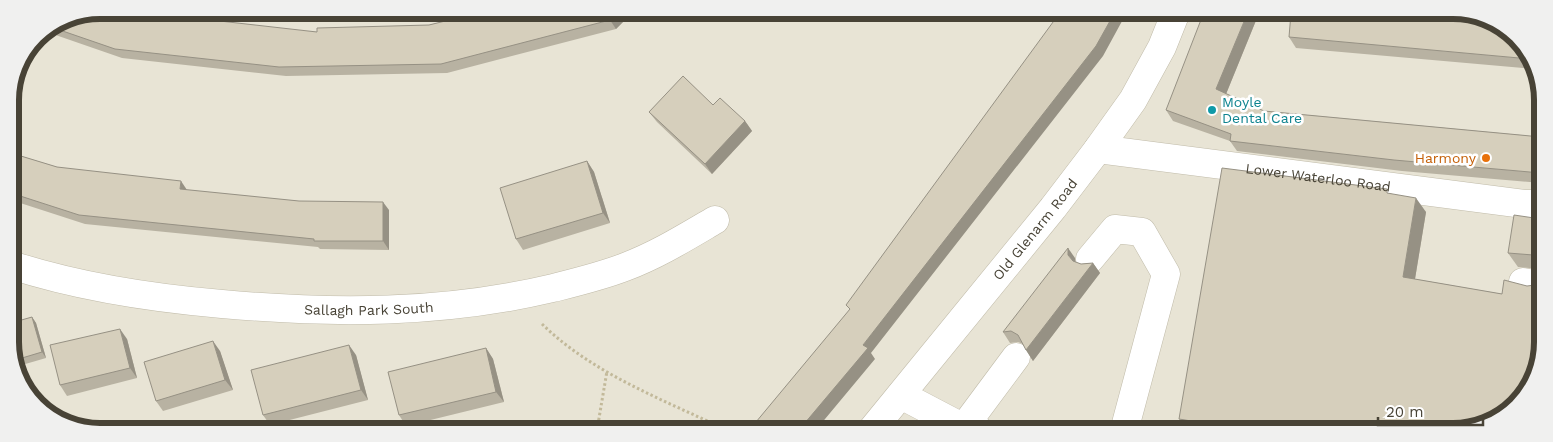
<svg xmlns="http://www.w3.org/2000/svg" width="1553" height="442" font-family="'Work Sans',sans-serif">
  <style>
    .residential { fill: #e8e4d5 }
    .lines { fill: none; stroke-linecap: round; stroke-linejoin: round }
    .minor-casing { stroke: #c0bba9; stroke-width: 29 }
    .path { stroke: #c2b99a; stroke-width: 3; stroke-dasharray: 2.5 2.5; stroke-linecap: butt }
    .minor { stroke: #fff; stroke-width: 28 }
    .wall { fill: #b8b2a2 }
    .shaded-wall { fill: #969184 }
    .building { fill: #d6cfbc; stroke: #969184 }
    .culture-dot { fill: #0f9aa8; stroke: #fff; stroke-width: 2 }
    .food-dot { fill: #e8710a; stroke: #fff; stroke-width: 2 }
    .labels { text-anchor: middle; dominant-baseline: central; stroke-width: 5; stroke-linejoin: round; paint-order: stroke }
    .culture-label { font-size: 14px; fill: #0d838f; stroke: #fff; text-anchor: start }
    .food-label { font-size: 14px; fill: #c56008; stroke: #fff; text-anchor: end }
    .street-label { font-size: 14px; fill: #484336; stroke: #fff }
    .rim { fill: none; stroke: #484336; stroke-width: 6 }
  </style>
  <rect width="100%" height="100%" fill="#f4f2e7"/>
  <path class="residential" d="M100,10L1476,13L1521,40L1541,82L1540,365L1459,432L77,429L32,402L12,360L10,94L36,36L66,17Z"/>
  <g class="lines">
    <g class="minor-casing">
      <g id="minor">
        <path id="s1" d="M1098,149L1524,204H1541"/>
        <path d="M1090,259L1115,229L1142,232L1166,274L1124,431"/>
        <path id="s2" d="M11,265C79,287 151,298 222,304C334,314 443,314 553,288C577,282 602,276 625,267C657,255 686,237 715,220"/>
        <path d="M1523,282L1540,285"/>
        <path d="M901,395L962,427L980,431"/>
        <path id="s3" d="M871,431L1053,208L1098,149L1133,100L1162,47L1176,12"/>
        <path d="M961,431L1016,357"/>
      </g>
    </g>
    <g class="path">
      <path d="M542,324C590,371 656,397 716,425L715,430"/>
      <path d="M597,430L607,371"/>
    </g>
    <use href="#minor" class="minor"/>
  </g>
  <g class="wall">
    <path d="M486,11H634L616,29L447,73L286,76L122,58L44,31L66,17L317,32L429,25Z"/>
    <path d="M1257,18L1226,94L1264,111L1541,137V183L1402,171L1237,151L1230,141L1173,121L1166,110Z"/>
    <path d="M1289,37L1521,40L1535,69L1296,48Z"/>
    <path d="M713,105L745,121L752,131L712,174L657,122L649,112Z"/>
    <path d="M11,153L57,167L187,190L389,210V250L320,249L318,247L85,224L11,200Z"/>
    <path d="M587,161L594,172L610,223L523,250L516,239Z"/>
    <path d="M1390,193L1426,212L1415,279L1502,294L1527,286L1459,432L1188,431L1179,419Z"/>
    <path d="M1541,219L1540,269L1518,267L1508,253Z"/>
    <path d="M1075,258V262L1081,264L1093,263L1100,273L1033,361L1026,350L1023,344L1018,342L1010,343L1003,332Z"/>
    <path d="M32,317L36,323L46,358L15,367L12,360Z"/>
    <path d="M127,339L137,378L67,396L60,385Z"/>
    <path d="M486,348L493,359L504,402L406,426L399,415Z"/>
    <path d="M220,351L233,390L163,411L156,401Z"/>
    <path d="M356,355L368,400L270,425L263,415Z"/>
  </g>
  <g class="shaded-wall">
    <path d="M619,11H634L616,29L610,20Z"/>
    <path d="M1115,12H1127L1103,56L871,353L875,359L815,431L799,430L863,345Z"/>
    <path d="M1248,12H1252L1257,18L1224,99L1216,89Z"/>
    <path d="M745,121L752,131L712,174L705,164Z"/>
    <path d="M587,161L594,172L610,223L603,213Z"/>
    <path d="M181,181L187,190L180,189Z"/>
    <path d="M1416,198L1426,212L1413,291L1403,277Z"/>
    <path d="M383,202L389,210V250L383,241Z"/>
    <path d="M1068,248L1075,258L1076,265L1068,255Z"/>
    <path d="M1093,263L1100,273L1033,361L1026,350Z"/>
    <path d="M32,317L36,323L46,358L42,352Z"/>
    <path d="M120,329L127,339L137,378L130,368Z"/>
    <path d="M213,341L220,351L233,390L225,380Z"/>
    <path d="M349,345L356,355L368,400L361,390Z"/>
    <path d="M486,348L493,359L504,402L496,392Z"/>
  </g>
  <g class="building">
    <path d="M100,10H122L317,32V28L429,25L486,11H619L610,20L441,64L279,67L115,49L51,27L66,17Z"/>
    <path d="M1059,12H1115L1096,46L863,345L868,348L799,430H756L751,428L850,309L846,305L1056,18Z"/>
    <path d="M1204,12H1248L1216,89L1264,111L1541,137V173L1394,160L1230,141L1231,134L1166,110Z"/>
    <path d="M1291,13H1432L1485,18L1521,40L1530,59L1289,37Z"/>
    <path d="M683,76L713,105L720,98L745,121L705,164L649,112Z"/>
    <path d="M11,153L57,167L181,181L180,189L299,201L383,202V241H314V239L79,215L11,193Z"/>
    <path d="M587,161L603,213L516,239L500,188Z"/>
    <path d="M1222,168L1387,189V193L1416,198L1403,277L1502,294L1504,280L1527,286L1535,285L1540,282V365L1508,413L1459,432L1252,431L1179,419Z"/>
    <path d="M1514,215L1541,219L1540,260L1539,258L1533,255L1508,253Z"/>
    <path d="M1068,248V255L1073,261L1081,264L1093,263L1026,350L1018,335L1011,331L1003,332Z"/>
    <path d="M32,317L42,352L12,361L11,323Z"/>
    <path d="M120,329L130,368L60,385L50,345Z"/>
    <path d="M213,341L225,380L156,401L144,362Z"/>
    <path d="M349,345L361,390L263,415L251,370Z"/>
    <path d="M486,348L496,392L399,415L388,372Z"/>
  </g>
  <circle class="culture-dot" cx="1212" cy="110" r="5"/>
  <circle class="food-dot" cx="1486" cy="158" r="5"/>
  <g class="labels">
    <g class="culture-label">
      <text x="1222" y="102">Moyle<tspan x="1222" dy="16">Dental Care</tspan></text>
    </g>
    <g class="food-label">
      <text x="1476" y="158">Harmony</text>
    </g>
    <g class="street-label">
      <text stroke="none"><textPath href="#s1" startOffset="222">Lower Waterloo Road</textPath></text>
      <text stroke="none"><textPath href="#s3" startOffset="260">Old Glenarm Road</textPath></text>
      <text stroke="none"><textPath href="#s2" startOffset="362">Sallagh Park South</textPath></text>
    </g>
  </g>
  <path d="M0 0H1553V442H0ZM100 19H1453A81 81 0 0 1 1534 100V342A81 81 0 0 1 1453 423H100A81 81 0 0 1 19 342V100A81 81 0 0 1 100 19Z" fill="#f0f0ef" fill-rule="evenodd"/>
  <path class="rim" d="M100 19H1453A81 81 0 0 1 1534 100V342A81 81 0 0 1 1453 423H100A81 81 0 0 1 19 342V100A81 81 0 0 1 100 19Z"/>
  <path d="M1378 417v8h105v-8" fill="none" stroke="#484336" stroke-width="2.5"/>
  <text x="1386" y="417" font-size="15" fill="#484336" stroke="#ffffff" stroke-width="4" paint-order="stroke">20 m</text>
</svg>
